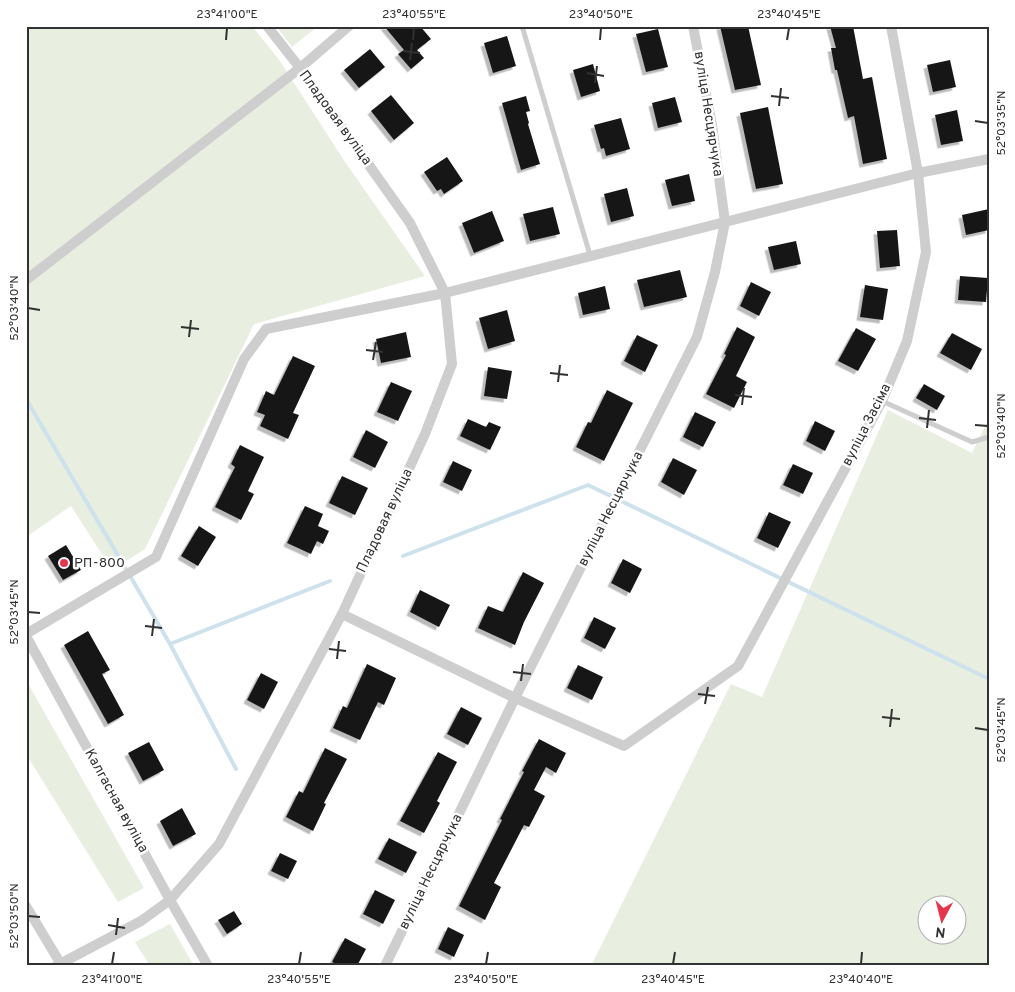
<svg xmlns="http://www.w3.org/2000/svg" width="1015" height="992" font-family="Overpass,sans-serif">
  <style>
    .green { fill: #e8eee0; fill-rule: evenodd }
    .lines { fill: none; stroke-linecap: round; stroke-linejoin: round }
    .stream { stroke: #cde2ed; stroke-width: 4 }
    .building { fill: #181818; filter: url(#shadow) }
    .service { stroke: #cecece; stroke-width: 5 }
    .minor { stroke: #cecece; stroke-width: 10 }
    .ticks { fill: none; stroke: #313131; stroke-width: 2 }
    .poi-dot { fill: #e6364d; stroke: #fff; stroke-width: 2 }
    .labels { text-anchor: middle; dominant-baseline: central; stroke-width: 5; stroke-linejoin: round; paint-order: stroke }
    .street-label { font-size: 14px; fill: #313131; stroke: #fff }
    .poi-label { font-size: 14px; fill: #313131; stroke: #fff; text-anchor: start }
    .neatline { fill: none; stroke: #313131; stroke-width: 2 }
    .ticks-label { font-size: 12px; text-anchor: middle; fill: #313131 }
  </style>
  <defs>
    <filter id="shadow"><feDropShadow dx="-3.5" dy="3.5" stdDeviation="0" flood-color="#0004"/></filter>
  </defs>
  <rect width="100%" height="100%" fill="#fff"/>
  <g class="green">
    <path d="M26,26H252L280,61L345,162L425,276L254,324L145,549L112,570L71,506L26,537Z"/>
    <path d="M276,26H318L292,47Z"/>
    <path d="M888,410L972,453L989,418V966H591L731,684L762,697ZM928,904H958V934H928Z"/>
    <path d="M26,680L144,888L118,902L26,754Z"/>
    <path d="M170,924L194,966H150L135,942Z"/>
  </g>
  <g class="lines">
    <g class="stream">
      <path d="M26,399L170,644L236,769"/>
      <path d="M403,556L588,485L989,679"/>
      <path d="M170,644L330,581"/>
    </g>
  </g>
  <g class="building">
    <path d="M384,26H420L431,39L417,50L424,58L411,69L398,54L404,50Z"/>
    <path d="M720,26H748L761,85L735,90Z"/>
    <path d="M830,26H853L863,79L872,77L887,159L863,164L854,116L848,118L837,70H835L831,48H836Z"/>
    <path d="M658,29L668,67L646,72L636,34Z"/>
    <path d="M507,36L516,66L493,73L484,43Z"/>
    <path d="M370,49L385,67L359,88L344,70Z"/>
    <path d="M950,60L956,87L933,92L927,65Z"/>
    <path d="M593,64L600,91L581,97L573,70Z"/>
    <path d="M391,95L414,123L394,140L371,111Z"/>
    <path d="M526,96L530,111L526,112L529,123L528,124L540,164L521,170L502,103Z"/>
    <path d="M675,97L682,122L658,128L652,103Z"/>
    <path d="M768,107L783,184L756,189L740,113Z"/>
    <path d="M957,110L963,141L941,145L935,115Z"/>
    <path d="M621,118L630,149L606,156L604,148L601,149L594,125Z"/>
    <path d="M447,157L463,181L444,194L441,189L437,191L424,172Z"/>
    <path d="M689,174L695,201L672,206L665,180Z"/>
    <path d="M627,188L634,216L611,222L604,194Z"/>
    <path d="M553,207L560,234L530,241L523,214Z"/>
    <path d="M989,209V230L966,235L962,215Z"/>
    <path d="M492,211L504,241L474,253L462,223Z"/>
    <path d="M897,230L900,266L880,268L877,231Z"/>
    <path d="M796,241L801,264L774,270L768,247Z"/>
    <path d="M680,270L687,297L644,307L637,280Z"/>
    <path d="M960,276L988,278L986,302L958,300Z"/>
    <path d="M751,282L771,292L759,316L740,306Z"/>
    <path d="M865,285L888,289L883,320L860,317Z"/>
    <path d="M605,286L610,309L583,315L578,293Z"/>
    <path d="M507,310L515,341L488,349L479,318Z"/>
    <path d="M737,327L755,337L736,376L747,382L734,408L706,394L726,355L724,354Z"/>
    <path d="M856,328L876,339L858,371L838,361Z"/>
    <path d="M406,332L411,357L381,363L376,339Z"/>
    <path d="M952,333L982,349L971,370L940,353Z"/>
    <path d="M637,335L658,345L645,372L624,361Z"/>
    <path d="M293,356L315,366L293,413L299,415L288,439L260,426L265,415L257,412L266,391L274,395Z"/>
    <path d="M488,367L512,371L507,399L484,396Z"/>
    <path d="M391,382L412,391L398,421L377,412Z"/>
    <path d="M924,384L945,396L937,410L916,398Z"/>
    <path d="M607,390L633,403L604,461L576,447L588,422L591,423Z"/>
    <path d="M695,412L716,422L703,447L683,437Z"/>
    <path d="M468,419L486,427L489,422L501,427L490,450L460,436Z"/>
    <path d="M815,421L835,431L825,451L806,441Z"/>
    <path d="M366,430L388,442L375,468L353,457Z"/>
    <path d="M240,445L264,457L248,491L254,494L241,520L215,507L235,467L231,464Z"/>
    <path d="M673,458L697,470L684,495L661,482Z"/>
    <path d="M453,461L472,470L462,491L443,482Z"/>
    <path d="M793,464L813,473L803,494L783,485Z"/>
    <path d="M342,476L368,488L355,515L329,503Z"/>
    <path d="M305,506L323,514L318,526L329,531L323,544L317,541L311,554L287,543Z"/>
    <path d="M769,512L791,522L778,548L757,538Z"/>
    <path d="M199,526L216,537L198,566L181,556Z"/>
    <path d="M66,545L81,570L63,580L48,556Z"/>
    <path d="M623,559L642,569L630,593L611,583Z"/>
    <path d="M523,572L544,583L524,622L515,645L478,628L488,606L503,612Z"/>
    <path d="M420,590L450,605L439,627L410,612Z"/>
    <path d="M594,617L616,628L605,649L584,638Z"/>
    <path d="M88,631L110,670L102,674L124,715L108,724L64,645Z"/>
    <path d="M367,664L396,678L384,705L378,702L360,740L333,728L343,706L347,708Z"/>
    <path d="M578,665L603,677L592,700L567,688Z"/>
    <path d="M261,673L278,682L264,709L247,700Z"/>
    <path d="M461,707L482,718L468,745L447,734Z"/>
    <path d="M539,739L566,753L556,773L546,767L534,790L545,796L529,827L524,825L494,883L501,887L485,920L459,906L502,820L500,819L524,772L522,771Z"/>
    <path d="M149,742L164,770L143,781L128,753Z"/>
    <path d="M325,748L347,759L324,803L326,804L313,831L286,817L299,791L303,793Z"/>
    <path d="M438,752L457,762L437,801L440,803L424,833L400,821Z"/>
    <path d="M182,808L196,834L173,846L160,821Z"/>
    <path d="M389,838L417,852L406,873L378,859Z"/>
    <path d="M280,853L297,861L288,879L271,871Z"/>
    <path d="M375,890L395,900L383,924L363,914Z"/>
    <path d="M234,911L242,924L227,934L218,920Z"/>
    <path d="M448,927L464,935L454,957L438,949Z"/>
    <path d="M345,938L366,949L357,966H340L332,962Z"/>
  </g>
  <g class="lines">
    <g class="service">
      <path d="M522,26L590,255"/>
      <path d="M882,401L972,442L989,437"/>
    </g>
    <g class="minor">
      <path d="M26,280L300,68L349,26"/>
      <path d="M342,614L515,698L624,746L738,666L882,401L907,341L926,252L918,173L891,26"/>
      <path d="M26,634L156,557L244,359L266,329L445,293L918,173L989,159"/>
      <path d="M26,636L170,900L208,966"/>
      <path d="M26,906L62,966"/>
      <path d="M56,966L141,921L170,900L219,844L342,614L425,434L452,364L445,293L410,223L300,68L267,26"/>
      <path d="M385,966L515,698L697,337L715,272L725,222L712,125L693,26"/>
    </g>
  </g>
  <path class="ticks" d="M226,40L227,28M413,40L414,28M600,40L601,28M787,40L789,28M403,51L420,53M410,60L412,43M587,73L604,76M595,83L597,66M771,96L789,98M779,106L781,88M975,121L988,123M28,308L40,310M181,327L199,329M189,337L191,320M366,350L383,352M373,360L376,342M550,373L568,375M558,382L560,365M735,395L752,397M742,405L744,388M919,418L936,420M975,425L988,426M927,428L929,410M28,612L40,613M145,626L162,628M152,636L154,619M329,649L346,651M337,659L339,641M513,672L531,674M521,681L523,664M698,694L715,696M705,704L708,687M882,717L900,719M890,727L892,709M975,728L988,730M28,916L40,917M108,925L125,928M116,935L118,918M112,964L114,952M299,964L301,952M486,964L488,952M673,964L675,952M861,964L862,952"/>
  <circle class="poi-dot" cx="64" cy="563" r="5"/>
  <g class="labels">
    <g class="street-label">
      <text transform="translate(708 114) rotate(81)">вуліца Несцярчука</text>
      <text transform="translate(335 118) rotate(54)">Пладовая вуліца</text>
      <text transform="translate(867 425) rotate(-63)">вуліца Засіма</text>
      <text transform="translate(611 509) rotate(-63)">вуліца Несцярчука</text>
      <text transform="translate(385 521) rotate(-65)">Пладовая вуліца</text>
      <text transform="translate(116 801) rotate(61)">Калгасная вуліца</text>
      <text transform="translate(431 872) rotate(-64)">вуліца Несцярчука</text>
    </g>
    <g class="poi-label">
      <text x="74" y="563">РП-800</text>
    </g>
  </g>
  <rect width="1015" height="992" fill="none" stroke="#ffffff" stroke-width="55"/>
  <g transform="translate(942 920) rotate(187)"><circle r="24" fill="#ffffff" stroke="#adadad"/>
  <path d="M0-4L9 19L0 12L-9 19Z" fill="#e6364d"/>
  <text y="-8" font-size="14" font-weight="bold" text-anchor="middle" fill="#313131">N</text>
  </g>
  <rect x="28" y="28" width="960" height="936" class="neatline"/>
  <g class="ticks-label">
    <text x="227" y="18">23°41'00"E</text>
    <text x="414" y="18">23°40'55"E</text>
    <text x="601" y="18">23°40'50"E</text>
    <text x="789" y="18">23°40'45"E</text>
    <text transform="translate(1001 123) rotate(-90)" y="4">52°03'35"N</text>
    <text transform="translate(14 308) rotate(-90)" y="4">52°03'40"N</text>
    <text transform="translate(1001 426) rotate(-90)" y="4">52°03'40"N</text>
    <text transform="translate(14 612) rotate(-90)" y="4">52°03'45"N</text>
    <text transform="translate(1001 730) rotate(-90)" y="4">52°03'45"N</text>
    <text transform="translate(14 916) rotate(-90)" y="4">52°03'50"N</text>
    <text x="112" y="983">23°41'00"E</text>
    <text x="299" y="983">23°40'55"E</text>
    <text x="486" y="983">23°40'50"E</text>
    <text x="673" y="983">23°40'45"E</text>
    <text x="861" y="983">23°40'40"E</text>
  </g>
</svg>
